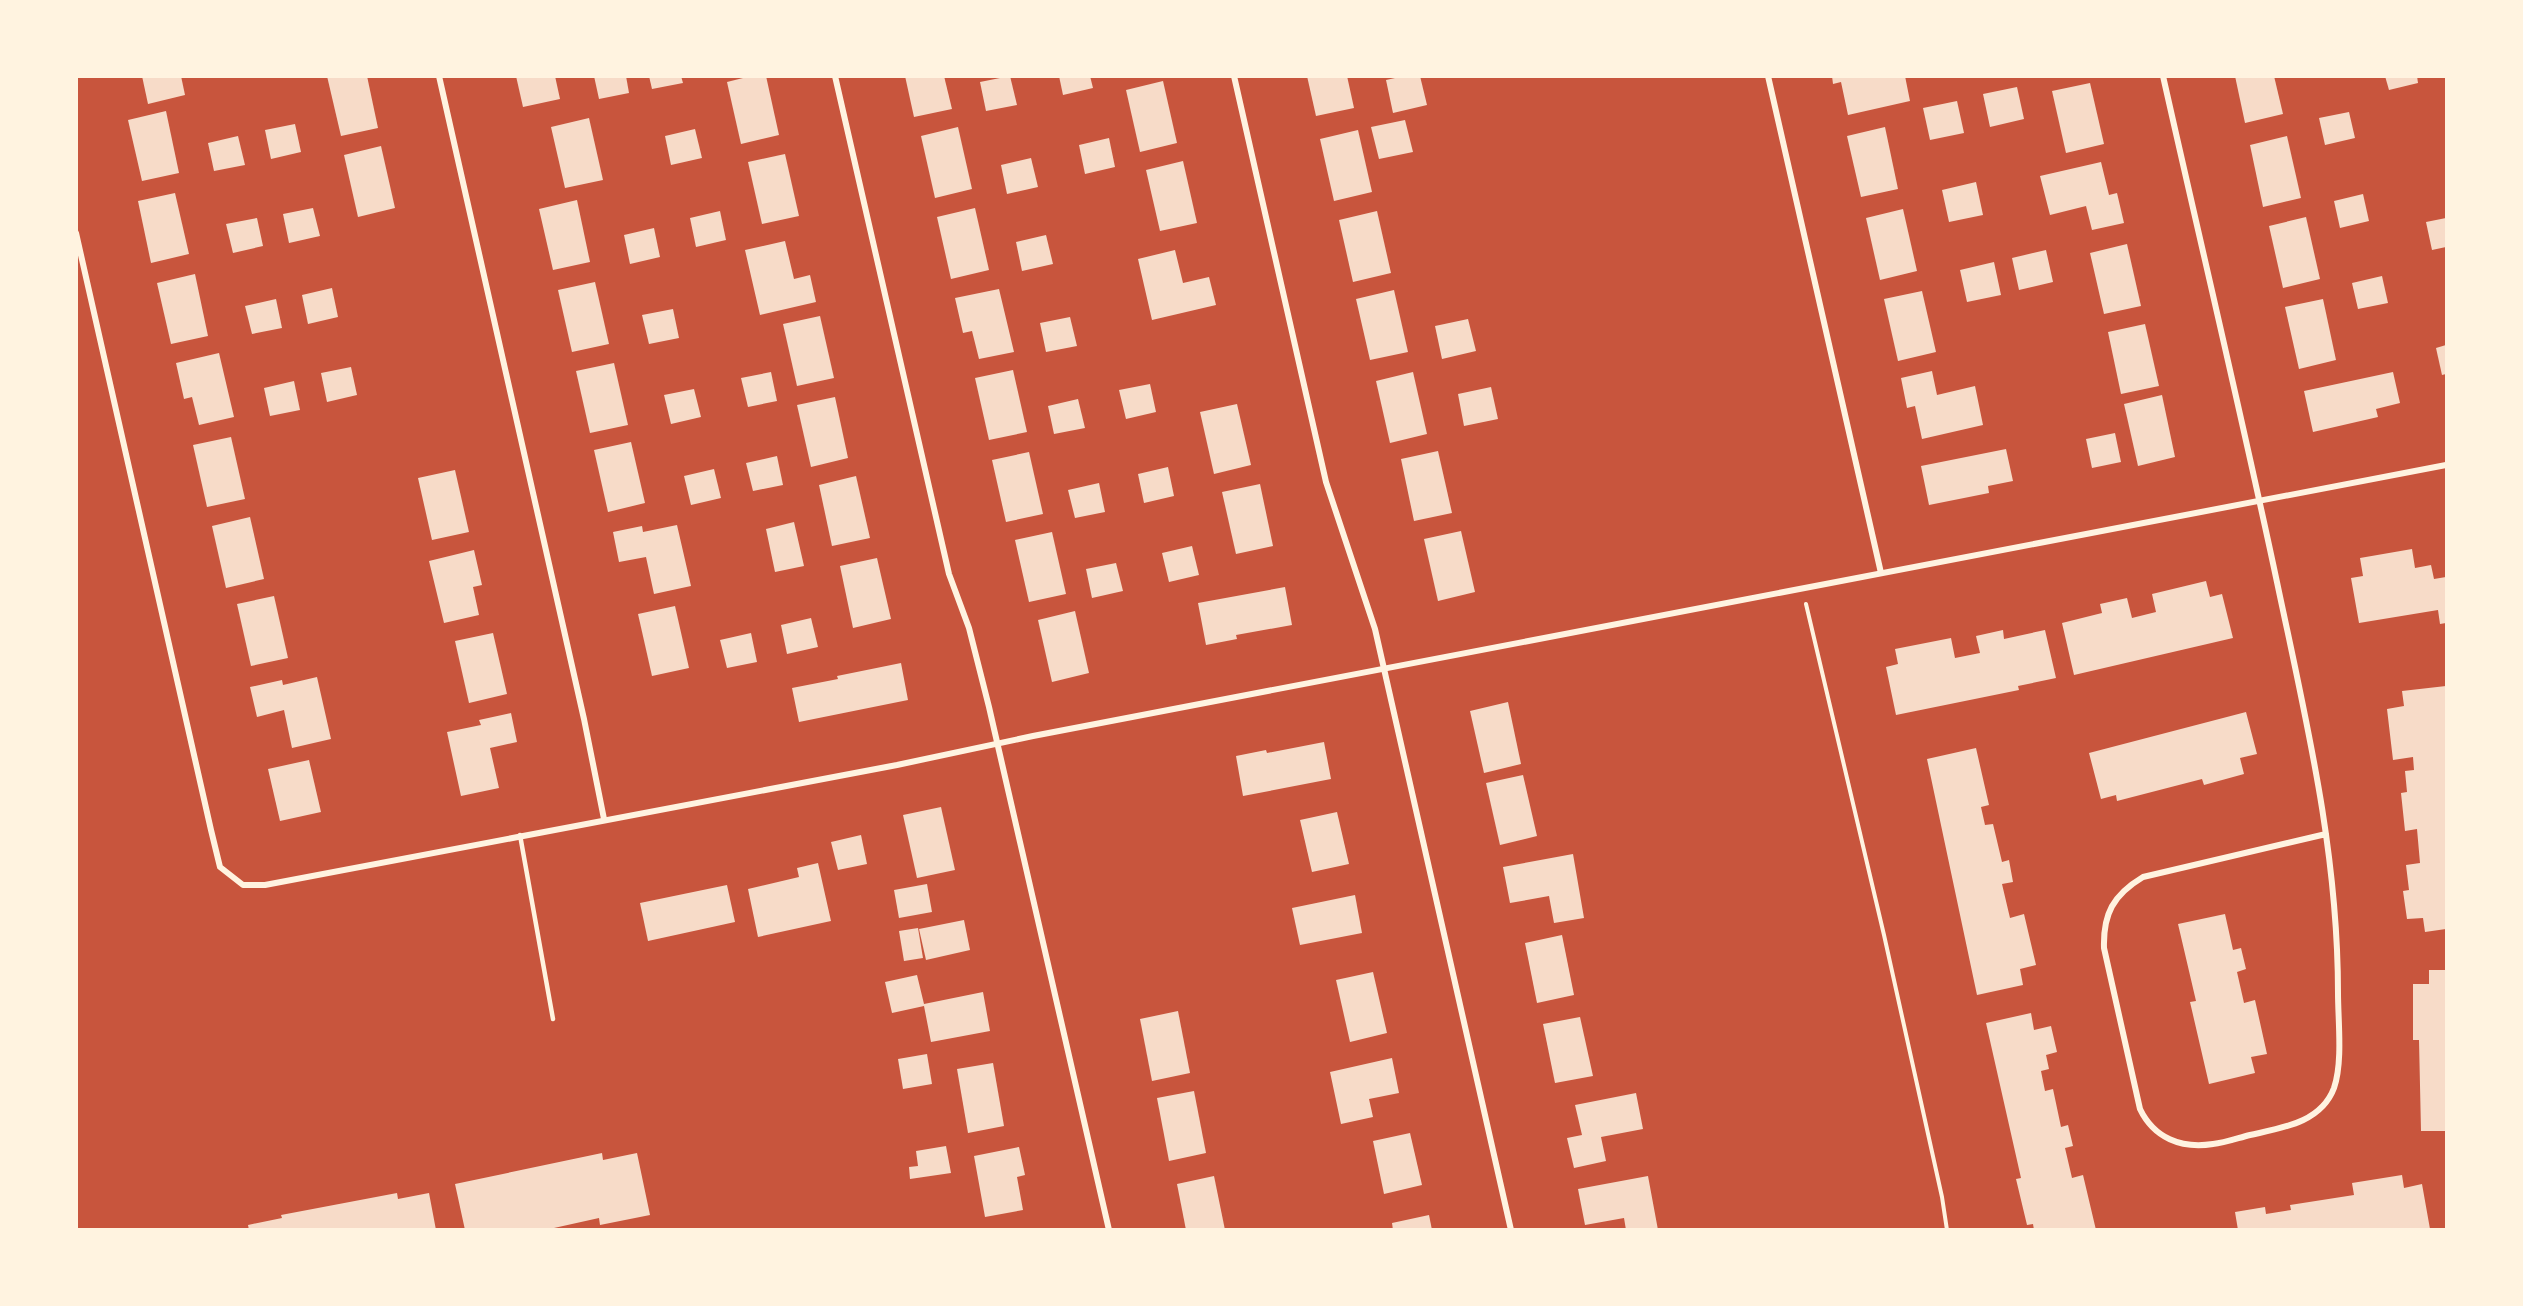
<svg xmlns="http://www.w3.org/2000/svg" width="2523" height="1306" font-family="'Titillium Web',sans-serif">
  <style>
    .building { fill: #f7dbc8 }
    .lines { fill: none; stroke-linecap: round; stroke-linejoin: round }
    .path { stroke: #fff3e0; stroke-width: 4 }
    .service { stroke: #fff3e0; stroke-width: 4.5 }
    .minor { stroke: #fff3e0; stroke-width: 6 }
  </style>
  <rect width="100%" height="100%" fill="#c8553d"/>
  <g class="building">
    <path d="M142,76H181L185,95L148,104Z"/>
    <path d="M327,76H367L378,128L341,136Z"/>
    <path d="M516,76H555L560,99L523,107Z"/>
    <path d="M594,76H626L629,93L599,99Z"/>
    <path d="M649,76H681L683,83L652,89Z"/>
    <path d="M751,76H766L779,135L741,144L727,82Z"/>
    <path d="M905,76H944L952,109L914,117Z"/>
    <path d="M1010,76L1017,105L986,111L980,82Z"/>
    <path d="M1059,76H1090L1093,88L1063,95Z"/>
    <path d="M1307,76H1347L1354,108L1316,116Z"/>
    <path d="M1404,76H1420L1427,105L1393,113L1386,80Z"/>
    <path d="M1832,76H1905L1910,101L1848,115L1841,82L1833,84Z"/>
    <path d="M2235,76H2274L2283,114L2245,123Z"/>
    <path d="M2385,76H2417L2418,83L2389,90Z"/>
    <path d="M1163,81L1177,143L1140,152L1126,90Z"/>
    <path d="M2090,83L2104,144L2066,153L2052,91Z"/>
    <path d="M2017,87L2024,119L1990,127L1983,94Z"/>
    <path d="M1957,101L1964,133L1930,140L1923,108Z"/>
    <path d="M166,111L179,173L142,181L128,120Z"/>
    <path d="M2349,112L2355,138L2325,145L2319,118Z"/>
    <path d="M589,118L603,180L565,188L551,127Z"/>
    <path d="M1405,120L1413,152L1379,159L1371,127Z"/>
    <path d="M295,124L301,152L271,159L265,130Z"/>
    <path d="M958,127L972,189L935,198L921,136Z"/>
    <path d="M1885,127L1898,189L1861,197L1847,136Z"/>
    <path d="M695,129L702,158L671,165L665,136Z"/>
    <path d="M1358,130L1372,192L1334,201L1320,139Z"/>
    <path d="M238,136L245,165L214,171L208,143Z"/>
    <path d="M2287,136L2301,198L2263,207L2250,145Z"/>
    <path d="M1109,138L1115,167L1085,174L1079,145Z"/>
    <path d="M381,146L395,208L358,217L344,155Z"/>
    <path d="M785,154L799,216L762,224L748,162Z"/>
    <path d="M1031,158L1038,187L1007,194L1001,165Z"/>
    <path d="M1183,161L1197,223L1160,231L1146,170Z"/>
    <path d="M2101,162L2109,195L2117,193L2124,223L2092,230L2086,206L2050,215L2040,176Z"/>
    <path d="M1976,182L1983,215L1949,222L1942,190Z"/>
    <path d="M175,193L189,254L151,263L138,201Z"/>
    <path d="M2363,194L2369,221L2340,228L2334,201Z"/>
    <path d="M577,200L590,262L553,270L539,209Z"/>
    <path d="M313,208L320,236L289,243L283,214Z"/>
    <path d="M975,208L989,270L951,279L937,217Z"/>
    <path d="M1903,209L1917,271L1880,280L1866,218Z"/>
    <path d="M720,211L726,240L696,247L690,218Z"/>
    <path d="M1377,211L1391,273L1353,282L1339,220Z"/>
    <path d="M2306,217L2320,279L2283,288L2269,226Z"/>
    <path d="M257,218L263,246L233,253L226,224Z"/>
    <path d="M2446,218V247L2432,250L2426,222Z"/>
    <path d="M654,228L660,257L630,264L624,235Z"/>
    <path d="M1046,235L1053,264L1022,271L1016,242Z"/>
    <path d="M785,241L794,279L810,275L816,302L760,315L745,250Z"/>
    <path d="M2127,244L2141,306L2104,314L2090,253Z"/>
    <path d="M1175,250L1183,283L1209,277L1216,305L1152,320L1138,259Z"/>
    <path d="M2046,250L2053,282L2019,290L2012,258Z"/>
    <path d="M1994,262L2001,295L1967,302L1960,270Z"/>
    <path d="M195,274L208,336L171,344L157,283Z"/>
    <path d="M2382,276L2388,303L2358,309L2352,283Z"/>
    <path d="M595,282L609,344L572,352L558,290Z"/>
    <path d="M332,288L338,317L308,324L302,295Z"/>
    <path d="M999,289L1014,352L979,359L972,331L963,333L955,298Z"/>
    <path d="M1394,290L1408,352L1370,360L1356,299Z"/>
    <path d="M1922,291L1936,352L1898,361L1884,299Z"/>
    <path d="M276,299L282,328L252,334L245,306Z"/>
    <path d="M2323,299L2336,360L2299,369L2285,307Z"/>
    <path d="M673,309L679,338L649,344L642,315Z"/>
    <path d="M820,316L834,378L797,386L783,324Z"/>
    <path d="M1070,317L1077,346L1046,352L1040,323Z"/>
    <path d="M1468,319L1476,351L1442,359L1435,326Z"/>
    <path d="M2145,324L2159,386L2121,394L2108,332Z"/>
    <path d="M2446,345V374L2442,375L2436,348Z"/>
    <path d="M219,353L234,417L199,425L192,397L184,399L176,363Z"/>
    <path d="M614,363L628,425L590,433L576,371Z"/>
    <path d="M351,367L357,395L327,402L321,373Z"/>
    <path d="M1013,370L1027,432L989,440L975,378Z"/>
    <path d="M1932,371L1937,395L1975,386L1983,425L1922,439L1915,406L1907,408L1901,378Z"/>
    <path d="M771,372L777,401L748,407L741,378Z"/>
    <path d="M1413,372L1427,434L1390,443L1376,381Z"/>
    <path d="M2393,372L2400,403L2376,409L2378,417L2313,432L2304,391Z"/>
    <path d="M294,381L300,410L270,416L264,388Z"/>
    <path d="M1150,384L1156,412L1126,419L1119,390Z"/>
    <path d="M1491,387L1498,419L1464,426L1458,394Z"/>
    <path d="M694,389L701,417L671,424L664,395Z"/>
    <path d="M2162,395L2175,457L2138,466L2124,404Z"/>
    <path d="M835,397L848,458L811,467L797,405Z"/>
    <path d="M1078,399L1085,428L1054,434L1048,406Z"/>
    <path d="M1237,404L1251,465L1214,474L1200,412Z"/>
    <path d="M2115,433L2121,462L2092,468L2086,439Z"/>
    <path d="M231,437L245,499L207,507L193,445Z"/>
    <path d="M631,442L645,503L608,512L594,450Z"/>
    <path d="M2006,449L2013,481L1988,486L1989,493L1929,505L1921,466Z"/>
    <path d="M1438,451L1452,513L1414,521L1401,459Z"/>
    <path d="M1029,452L1043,514L1006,522L992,460Z"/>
    <path d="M777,456L783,485L753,491L746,463Z"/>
    <path d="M1168,467L1174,496L1144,503L1138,474Z"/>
    <path d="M714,469L721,498L691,505L684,476Z"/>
    <path d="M455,470L469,532L432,540L418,478Z"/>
    <path d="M856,476L870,538L832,546L819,485Z"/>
    <path d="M1099,483L1105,512L1075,518L1068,490Z"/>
    <path d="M1260,484L1273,546L1236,554L1222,492Z"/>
    <path d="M250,517L264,579L226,588L212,526Z"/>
    <path d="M794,522L804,566L775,572L766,529Z"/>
    <path d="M677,525L691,586L654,594L646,557L619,562L613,532L642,526L643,532Z"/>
    <path d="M1461,531L1475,592L1438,601L1424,539Z"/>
    <path d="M1052,532L1066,594L1029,602L1015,540Z"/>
    <path d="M1192,546L1199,575L1169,582L1162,553Z"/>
    <path d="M2412,549L2415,568L2431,565L2434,579L2446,577V623L2440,624L2438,610L2359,623L2351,578L2363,576L2360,558Z"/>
    <path d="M474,550L482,585L473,587L479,615L444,623L429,561Z"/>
    <path d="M877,558L891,619L853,628L840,566Z"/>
    <path d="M1116,563L1123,591L1092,598L1086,569Z"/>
    <path d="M2206,581L2210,597L2222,594L2233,638L2074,675L2062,623L2102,613L2100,604L2127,598L2132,618L2156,612L2152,594Z"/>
    <path d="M1285,587L1292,625L1236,635L1237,639L1206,645L1198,603Z"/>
    <path d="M274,596L288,658L251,666L237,604Z"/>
    <path d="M675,606L689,668L652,676L638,614Z"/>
    <path d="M1075,611L1089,673L1052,682L1038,620Z"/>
    <path d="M811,618L818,647L787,654L781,625Z"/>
    <path d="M2003,630L2004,639L2045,630L2056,678L2018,686L2019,690L1896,715L1886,667L1898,664L1895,649L1951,638L1955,658L1980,653L1976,636Z"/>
    <path d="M493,633L507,694L469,703L455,641Z"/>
    <path d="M751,633L757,662L727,668L720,640Z"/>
    <path d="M901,663L908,700L799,722L792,688L838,679L837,676Z"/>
    <path d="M317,677L331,739L292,748L284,710L257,717L250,687L282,680L283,685Z"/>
    <path d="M2446,686V929L2425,932L2423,918L2407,919L2403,891L2409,890L2406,865L2420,863L2417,829L2405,831L2401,793L2407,792L2405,771L2414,770L2413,757L2393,760L2387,709L2404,706L2402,691Z"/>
    <path d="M1508,702L1521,764L1484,773L1470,711Z"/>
    <path d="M2246,712L2257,754L2240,758L2244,774L2204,785L2202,779L2117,801L2116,795L2101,799L2089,753Z"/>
    <path d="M511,713L517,742L490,748L499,788L461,796L447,732L481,725L479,720Z"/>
    <path d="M1324,742L1331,779L1243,796L1236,756L1266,750L1267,753Z"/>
    <path d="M1976,748L1989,805L1981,807L1985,825L1993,824L2002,862L2009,860L2013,882L2002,884L2010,918L2024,914L2036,965L2020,969L2023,985L1977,995L1927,759Z"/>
    <path d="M309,760L321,812L280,821L268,769Z"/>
    <path d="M1523,775L1537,836L1500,845L1486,783Z"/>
    <path d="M941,807L955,870L917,878L903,815Z"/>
    <path d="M1337,812L1349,864L1312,872L1300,820Z"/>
    <path d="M861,835L867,864L838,870L831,842Z"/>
    <path d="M1573,854L1584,918L1554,923L1549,896L1510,903L1503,867Z"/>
    <path d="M818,863L831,921L758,937L748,889L799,877L797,868Z"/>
    <path d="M927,884L932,912L899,918L894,890Z"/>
    <path d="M727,885L735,922L648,941L640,903Z"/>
    <path d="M1355,895L1362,933L1300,945L1292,908Z"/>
    <path d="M2225,914L2233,950L2241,948L2246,969L2237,972L2244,1003L2255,1000L2267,1054L2251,1057L2255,1073L2209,1084L2190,1002L2196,1001L2178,924Z"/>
    <path d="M964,920L970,950L926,960L919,929Z"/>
    <path d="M918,928L923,958L904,961L899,931Z"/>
    <path d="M1562,935L1574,995L1537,1003L1525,943Z"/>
    <path d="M2429,970H2446V1131H2421L2419,1040H2413V984H2429Z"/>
    <path d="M1373,972L1387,1033L1350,1042L1336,980Z"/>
    <path d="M917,975L924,1004L983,992L990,1031L931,1042L924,1006L892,1013L885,982Z"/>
    <path d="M1178,1011L1190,1073L1152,1081L1140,1019Z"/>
    <path d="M2031,1013L2034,1030L2051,1026L2057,1052L2046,1055L2049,1069L2041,1071L2045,1091L2053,1089L2061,1127L2068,1125L2073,1146L2065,1148L2072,1178L2083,1175L2096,1230H2034L2033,1224L2027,1225L2016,1179L2021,1178L1986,1023Z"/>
    <path d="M1580,1017L1593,1076L1555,1083L1543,1024Z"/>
    <path d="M927,1054L932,1084L903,1089L898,1059Z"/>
    <path d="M1392,1058L1399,1093L1369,1099L1373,1117L1341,1124L1330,1072Z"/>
    <path d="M993,1063L1004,1126L968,1133L957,1069Z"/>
    <path d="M1194,1091L1206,1153L1169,1161L1157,1098Z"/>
    <path d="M1636,1093L1643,1129L1601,1137L1606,1161L1574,1168L1567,1138L1582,1135L1575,1105Z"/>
    <path d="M1410,1133L1422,1185L1384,1194L1373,1141Z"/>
    <path d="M946,1146L951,1173L910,1179L909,1167L918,1166L916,1151Z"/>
    <path d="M1019,1147L1025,1175L1017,1177L1023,1210L985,1217L974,1156Z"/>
    <path d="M602,1153L603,1160L637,1153L650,1215L600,1225L599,1218L545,1230H465L455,1184Z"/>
    <path d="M2402,1175L2404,1188L2422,1184L2430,1229L2238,1230L2235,1212L2265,1207L2266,1214L2291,1210L2290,1205L2354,1195L2352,1183Z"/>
    <path d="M1214,1176L1225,1230H1186L1177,1184Z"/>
    <path d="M1648,1176L1658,1230H1626L1624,1218L1585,1225L1578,1189Z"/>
    <path d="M397,1193L398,1199L429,1193L436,1230H249L248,1225L282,1218L281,1215Z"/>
    <path d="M1429,1215L1432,1230H1393L1392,1223Z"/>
  </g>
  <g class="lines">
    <path class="path" d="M1806,604L1884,935L1942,1197L1947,1230"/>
    <path class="service" d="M520,835L553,1019"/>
    <g class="minor">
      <path d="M439,76L584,719L604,819"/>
      <path d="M835,76L949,574L969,628L989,707L1109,1230"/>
      <path d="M1234,76L1326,482L1375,629L1511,1230"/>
      <path d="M1768,76L1881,573"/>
      <path d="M2163,76C2201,245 2241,413 2277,582C2306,720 2338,851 2338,993C2338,1021 2343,1062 2334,1088C2321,1123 2281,1128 2250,1135C2238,1138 2225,1143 2213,1144C2181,1149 2154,1138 2140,1109L2104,948C2103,914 2113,895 2143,877L2326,834"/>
      <path d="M76,233L211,830L220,867L243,885H265L897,765L1033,736L2446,465"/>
    </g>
  </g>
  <rect width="2523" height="1306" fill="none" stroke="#fff3e0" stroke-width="156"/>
</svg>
